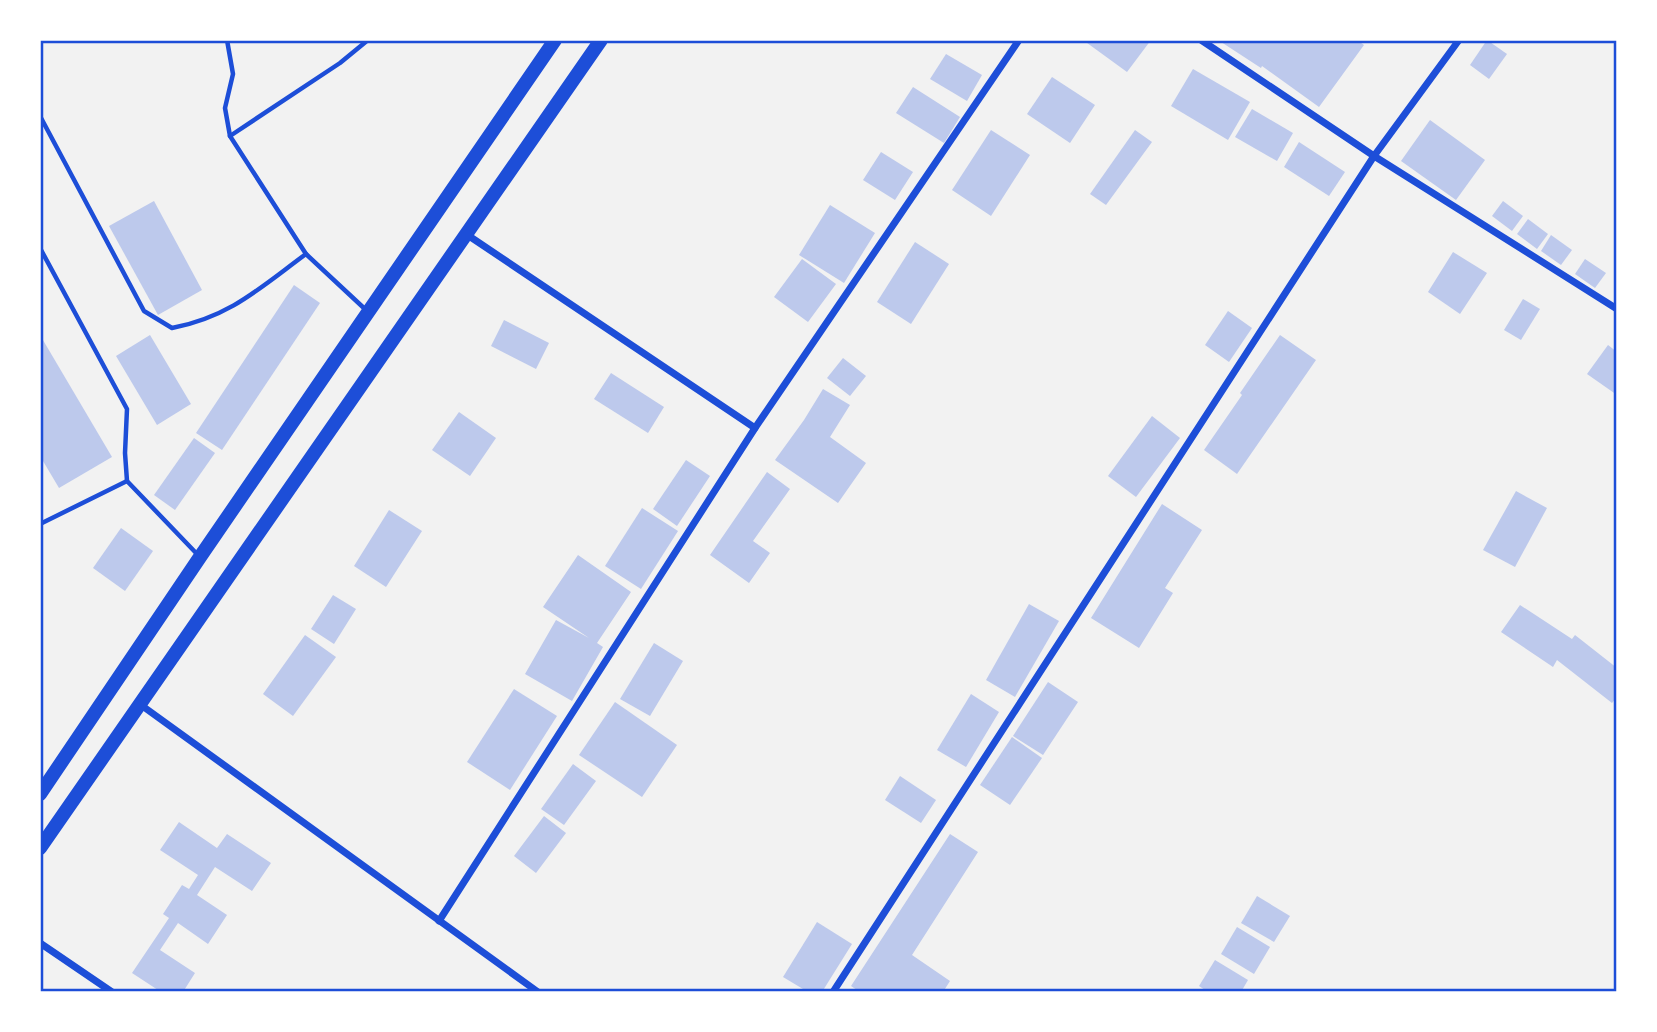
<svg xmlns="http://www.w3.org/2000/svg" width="1657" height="1032" font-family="'Source Sans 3',sans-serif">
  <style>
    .building { fill: #bdc9ec }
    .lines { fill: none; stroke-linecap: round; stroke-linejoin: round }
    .service { stroke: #1d4ed8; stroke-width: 4.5 }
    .minor { stroke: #1d4ed8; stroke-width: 7 }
    .primary { stroke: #1d4ed8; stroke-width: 14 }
    .neatline { fill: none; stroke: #1d4ed8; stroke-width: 2.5 }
  </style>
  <rect width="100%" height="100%" fill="#f2f2f2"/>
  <g class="building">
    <path d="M1083,40H1151L1127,72Z"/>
    <path d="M1218,40H1357L1364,45L1319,107L1262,66L1261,68Z"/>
    <path d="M1487,40L1507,54L1489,79L1470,65Z"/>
    <path d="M946,54L982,75L967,101L930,79Z"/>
    <path d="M1193,69L1250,102L1228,140L1171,106Z"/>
    <path d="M1052,77L1095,105L1070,143L1027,114Z"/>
    <path d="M913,87L960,117L944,143L896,113Z"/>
    <path d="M1252,109L1293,133L1277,161L1235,137Z"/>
    <path d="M1430,120L1485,160L1456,200L1401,161Z"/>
    <path d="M991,130L1030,155L991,216L952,190Z"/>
    <path d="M1135,130L1152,142L1106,205L1090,194Z"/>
    <path d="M1299,142L1345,172L1329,196L1284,167Z"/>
    <path d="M881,152L913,172L895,200L863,180Z"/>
    <path d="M154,201L202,290L158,315L109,226Z"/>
    <path d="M1503,201L1523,216L1512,231L1492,216Z"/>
    <path d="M830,205L875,233L844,283L799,255Z"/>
    <path d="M1528,219L1548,234L1537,249L1517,234Z"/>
    <path d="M1551,235L1572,250L1561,265L1541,251Z"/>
    <path d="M915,242L949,264L911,324L877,302Z"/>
    <path d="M1453,252L1487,273L1460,314L1428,292Z"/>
    <path d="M802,259L836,284L808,322L774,297Z"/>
    <path d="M1585,259L1606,273L1595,288L1575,274Z"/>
    <path d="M294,285L320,303L222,450L196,433Z"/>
    <path d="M1523,299L1540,309L1521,340L1504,330Z"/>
    <path d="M1228,311L1252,328L1229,362L1205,345Z"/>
    <path d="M504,320L549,343L536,369L491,346Z"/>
    <path d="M40,335L112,457L59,488L40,456Z"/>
    <path d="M150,335L191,404L157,425L116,356Z"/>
    <path d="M1280,335L1316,360L1237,474L1204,450L1242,395L1240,393Z"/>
    <path d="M1608,345L1617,352V395L1587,374Z"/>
    <path d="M843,358L866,376L850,396L827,378Z"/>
    <path d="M611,373L664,407L648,433L594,399Z"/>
    <path d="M823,389L850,405L830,437L866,463L838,503L775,460L804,420Z"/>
    <path d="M459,412L496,438L470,476L432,450Z"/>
    <path d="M1152,416L1180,438L1136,497L1108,476Z"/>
    <path d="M194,438L215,453L175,510L154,495Z"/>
    <path d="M686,460L710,476L677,526L653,509Z"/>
    <path d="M767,472L790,489L753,541L770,553L749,583L710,555Z"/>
    <path d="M1516,491L1547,508L1515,567L1483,550Z"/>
    <path d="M1162,504L1202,530L1165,588L1173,593L1139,648L1091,618Z"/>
    <path d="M642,508L678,531L641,589L605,566Z"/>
    <path d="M389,510L422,531L386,587L354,566Z"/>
    <path d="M121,528L153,551L125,591L93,568Z"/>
    <path d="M578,555L631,592L597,643L603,647L572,701L525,674L556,620L589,638L543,607Z"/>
    <path d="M333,595L356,609L334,644L311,629Z"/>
    <path d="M1029,604L1059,621L1015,697L986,680Z"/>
    <path d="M1520,605L1572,639L1575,635L1617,668V697L1612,703L1557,660L1553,667L1501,632Z"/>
    <path d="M305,635L336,657L293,716L263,694Z"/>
    <path d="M654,643L683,661L650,716L620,699Z"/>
    <path d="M1048,682L1078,702L1043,755L1013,736Z"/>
    <path d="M514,689L557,716L510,790L467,762Z"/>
    <path d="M971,694L999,712L966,767L937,750Z"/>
    <path d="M615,702L677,745L642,797L579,755Z"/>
    <path d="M1012,737L1042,758L1010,805L980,785Z"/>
    <path d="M573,764L596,781L564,825L541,809Z"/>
    <path d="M900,776L936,800L921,823L885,800Z"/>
    <path d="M544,816L566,833L536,873L514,856Z"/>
    <path d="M179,822L217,848L227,834L271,863L252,891L215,867L197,895L227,915L208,944L178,923L160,950L195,973L183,992H161L132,973L169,918L163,914L182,885L189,889L198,875L160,850Z"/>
    <path d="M950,834L978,852L912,955L950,981L943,992H860L851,986Z"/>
    <path d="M1257,896L1290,916L1274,942L1241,923Z"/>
    <path d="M817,922L852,944L822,992H808L783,977Z"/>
    <path d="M1237,927L1270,947L1254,974L1221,954Z"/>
    <path d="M1215,960L1248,980L1241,992H1208L1199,986Z"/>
  </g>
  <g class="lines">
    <g class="service">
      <path d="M227,40L233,74L225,108L230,136L306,254L366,310"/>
      <path d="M40,116L144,311L172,328C230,317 261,287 306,254"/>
      <path d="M230,136L340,63L368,40"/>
      <path d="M40,248L127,409L125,453L127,481L197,554"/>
      <path d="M40,524L127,481"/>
    </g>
    <g class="minor">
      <path d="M1201,40L1374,156L1617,309"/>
      <path d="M466,234L755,428"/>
      <path d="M141,705L538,992"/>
      <path d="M439,921L755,428L1019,40"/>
      <path d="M40,943L112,992"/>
      <path d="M833,992L1374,156L1459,40"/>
    </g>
    <g class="primary">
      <path d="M40,794L200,557L555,40"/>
      <path d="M40,848L601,40"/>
    </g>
  </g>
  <rect width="1657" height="1032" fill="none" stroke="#ffffff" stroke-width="84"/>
  <rect x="42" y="42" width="1573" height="948" class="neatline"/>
</svg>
